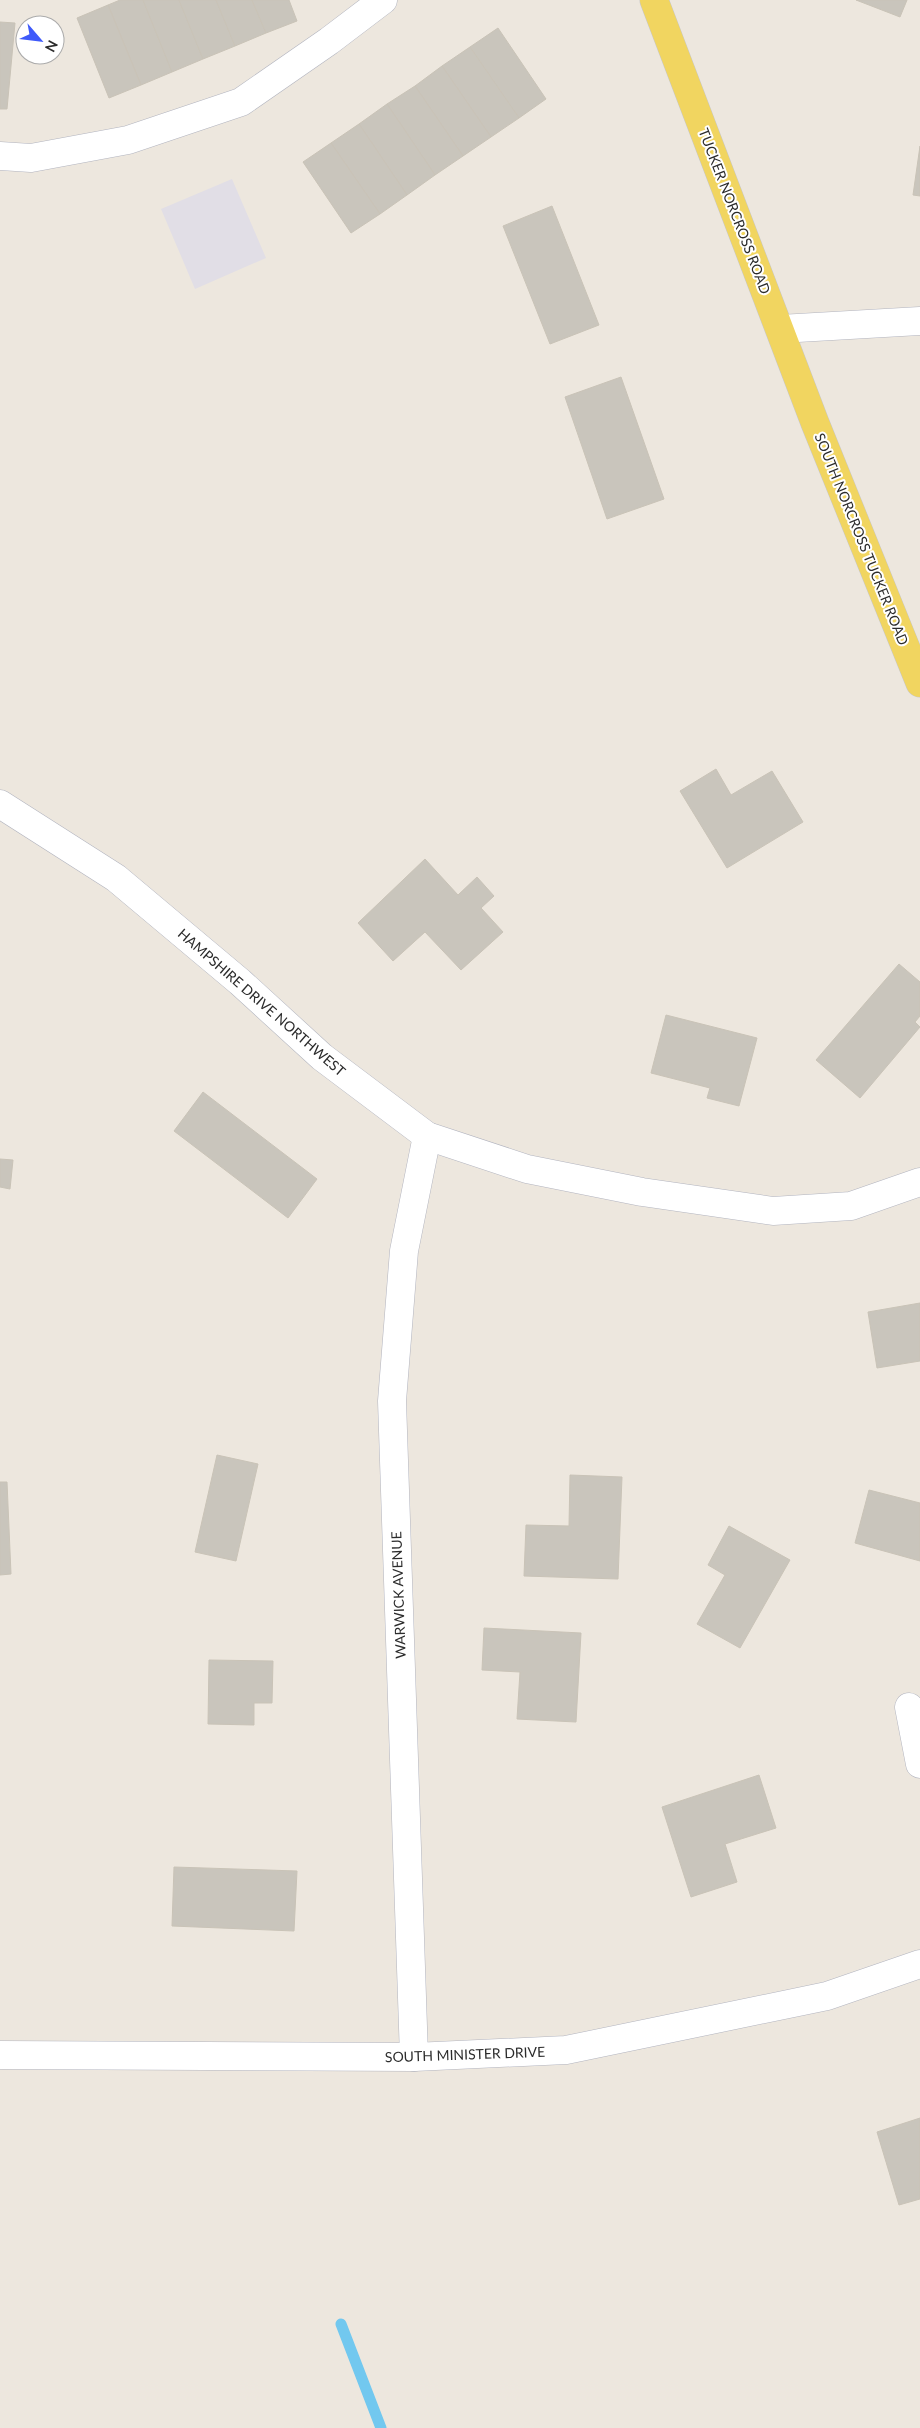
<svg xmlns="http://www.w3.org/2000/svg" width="920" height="2428" font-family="Lato,sans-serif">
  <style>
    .industrial { fill: #e1dee6 }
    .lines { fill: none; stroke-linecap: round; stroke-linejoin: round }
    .stream { stroke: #72c8ef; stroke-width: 11 }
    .building { fill: #c9c5bc; stroke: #c9c3b7 }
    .minor-casing { stroke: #b2b4bf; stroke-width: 29 }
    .major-casing { stroke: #c8c8c8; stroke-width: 29 }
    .minor { stroke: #fff; stroke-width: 28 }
    .major { stroke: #f1d560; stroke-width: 28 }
    .labels { text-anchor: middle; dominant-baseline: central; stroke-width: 4; stroke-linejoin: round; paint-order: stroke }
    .street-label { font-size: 14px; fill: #2c2c2c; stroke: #fff }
  </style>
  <rect width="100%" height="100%" fill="#ede7de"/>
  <path class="industrial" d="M232,179L266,258L195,289L161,209Z"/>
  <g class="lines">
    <path class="stream" d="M341,2324L381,2428"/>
  </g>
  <g class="building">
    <path d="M120,0H143L172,72L141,85L108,5Z"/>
    <path d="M143,0H179L203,59L172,72Z"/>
    <path d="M179,0H216L235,46L203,59Z"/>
    <path d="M216,0H252L266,33L235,46Z"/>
    <path d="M252,0H289L297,21L266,33Z"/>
    <path d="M856,0H907L900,17Z"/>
    <path d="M108,5L141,85L109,98L77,18Z"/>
    <path d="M0,22L15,23L7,109H0Z"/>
    <path d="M498,28L546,99L519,118L470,47Z"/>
    <path d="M470,47L519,118L491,137L442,66Z"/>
    <path d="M442,66L491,137L463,156L415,86Z"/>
    <path d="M415,86L463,156L435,175L387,104Z"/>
    <path d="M387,104L435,175L407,195L359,124Z"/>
    <path d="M359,124L407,195L380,214L331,143Z"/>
    <path d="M331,143L380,214L351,233L303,162Z"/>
    <path d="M920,146V196L913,195Z"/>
    <path d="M552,206L599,325L550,344L503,226Z"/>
    <path d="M621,377L664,499L607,519L565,397Z"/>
    <path d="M716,769L731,795L772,771L803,822L727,868L680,791Z"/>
    <path d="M425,859L458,895L477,877L494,896L481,908L503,932L461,970L425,932L393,961L358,923Z"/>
    <path d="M899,964L920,982V1016L915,1022L920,1027L860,1098L816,1060Z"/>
    <path d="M666,1015L757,1038L739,1106L707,1098L710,1088L651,1073Z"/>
    <path d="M203,1092L317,1179L288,1218L174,1131Z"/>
    <path d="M0,1159L13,1160L10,1189L0,1187Z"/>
    <path d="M920,1303V1361L877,1368L868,1312Z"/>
    <path d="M217,1455L258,1464L236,1561L195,1552Z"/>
    <path d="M570,1475L622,1477L618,1579L524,1576L526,1525L569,1526Z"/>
    <path d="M0,1482H7L11,1574L0,1575Z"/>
    <path d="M869,1490L920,1503V1561L855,1543Z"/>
    <path d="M729,1526L790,1560L740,1648L697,1624L725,1575L708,1565Z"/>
    <path d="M484,1628L581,1633L576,1722L517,1719L520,1672L482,1670Z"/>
    <path d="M209,1660L273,1661L272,1703H254V1725L208,1724Z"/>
    <path d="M759,1775L776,1828L725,1844L737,1882L691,1897L662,1807Z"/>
    <path d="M174,1867L297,1871L294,1931L172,1926Z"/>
    <path d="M920,2118V2199L899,2205L877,2132Z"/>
  </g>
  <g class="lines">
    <g class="minor-casing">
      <g id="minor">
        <path d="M0,156L31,158L128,140L241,102L329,41L383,0"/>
        <path d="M780,329L920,321"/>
        <path d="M0,804L116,878L240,982L322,1057L427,1136L527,1169L642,1192L773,1211L851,1206L920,1182"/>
        <path d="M909,1707L920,1764"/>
        <path d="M0,2055L414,2057L566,2050L827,1996L920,1964"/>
        <path d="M414,2057L392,1401L404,1251L427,1136"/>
      </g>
    </g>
    <g class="major-casing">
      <path id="major" d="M654,0L815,423L920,683"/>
    </g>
    <use href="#minor" class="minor"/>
    <use href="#major" class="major"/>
  </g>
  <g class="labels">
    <g class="street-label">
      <text transform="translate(735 211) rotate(69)">TUCKER NORCROSS ROAD</text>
      <text transform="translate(862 539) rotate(68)">SOUTH NORCROSS TUCKER ROAD</text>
      <text transform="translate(262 1002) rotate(41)">HAMPSHIRE DRIVE NORTHWEST</text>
      <text transform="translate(398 1595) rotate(-92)">WARWICK AVENUE</text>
      <text transform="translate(465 2054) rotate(-2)">SOUTH MINISTER DRIVE</text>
    </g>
  </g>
  <g transform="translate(40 40) rotate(118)"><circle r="24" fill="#ffffff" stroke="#ababab"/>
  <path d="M0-4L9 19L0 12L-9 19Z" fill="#3f5afa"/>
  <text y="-8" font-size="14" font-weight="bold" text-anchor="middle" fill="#2c2c2c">N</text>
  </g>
</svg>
